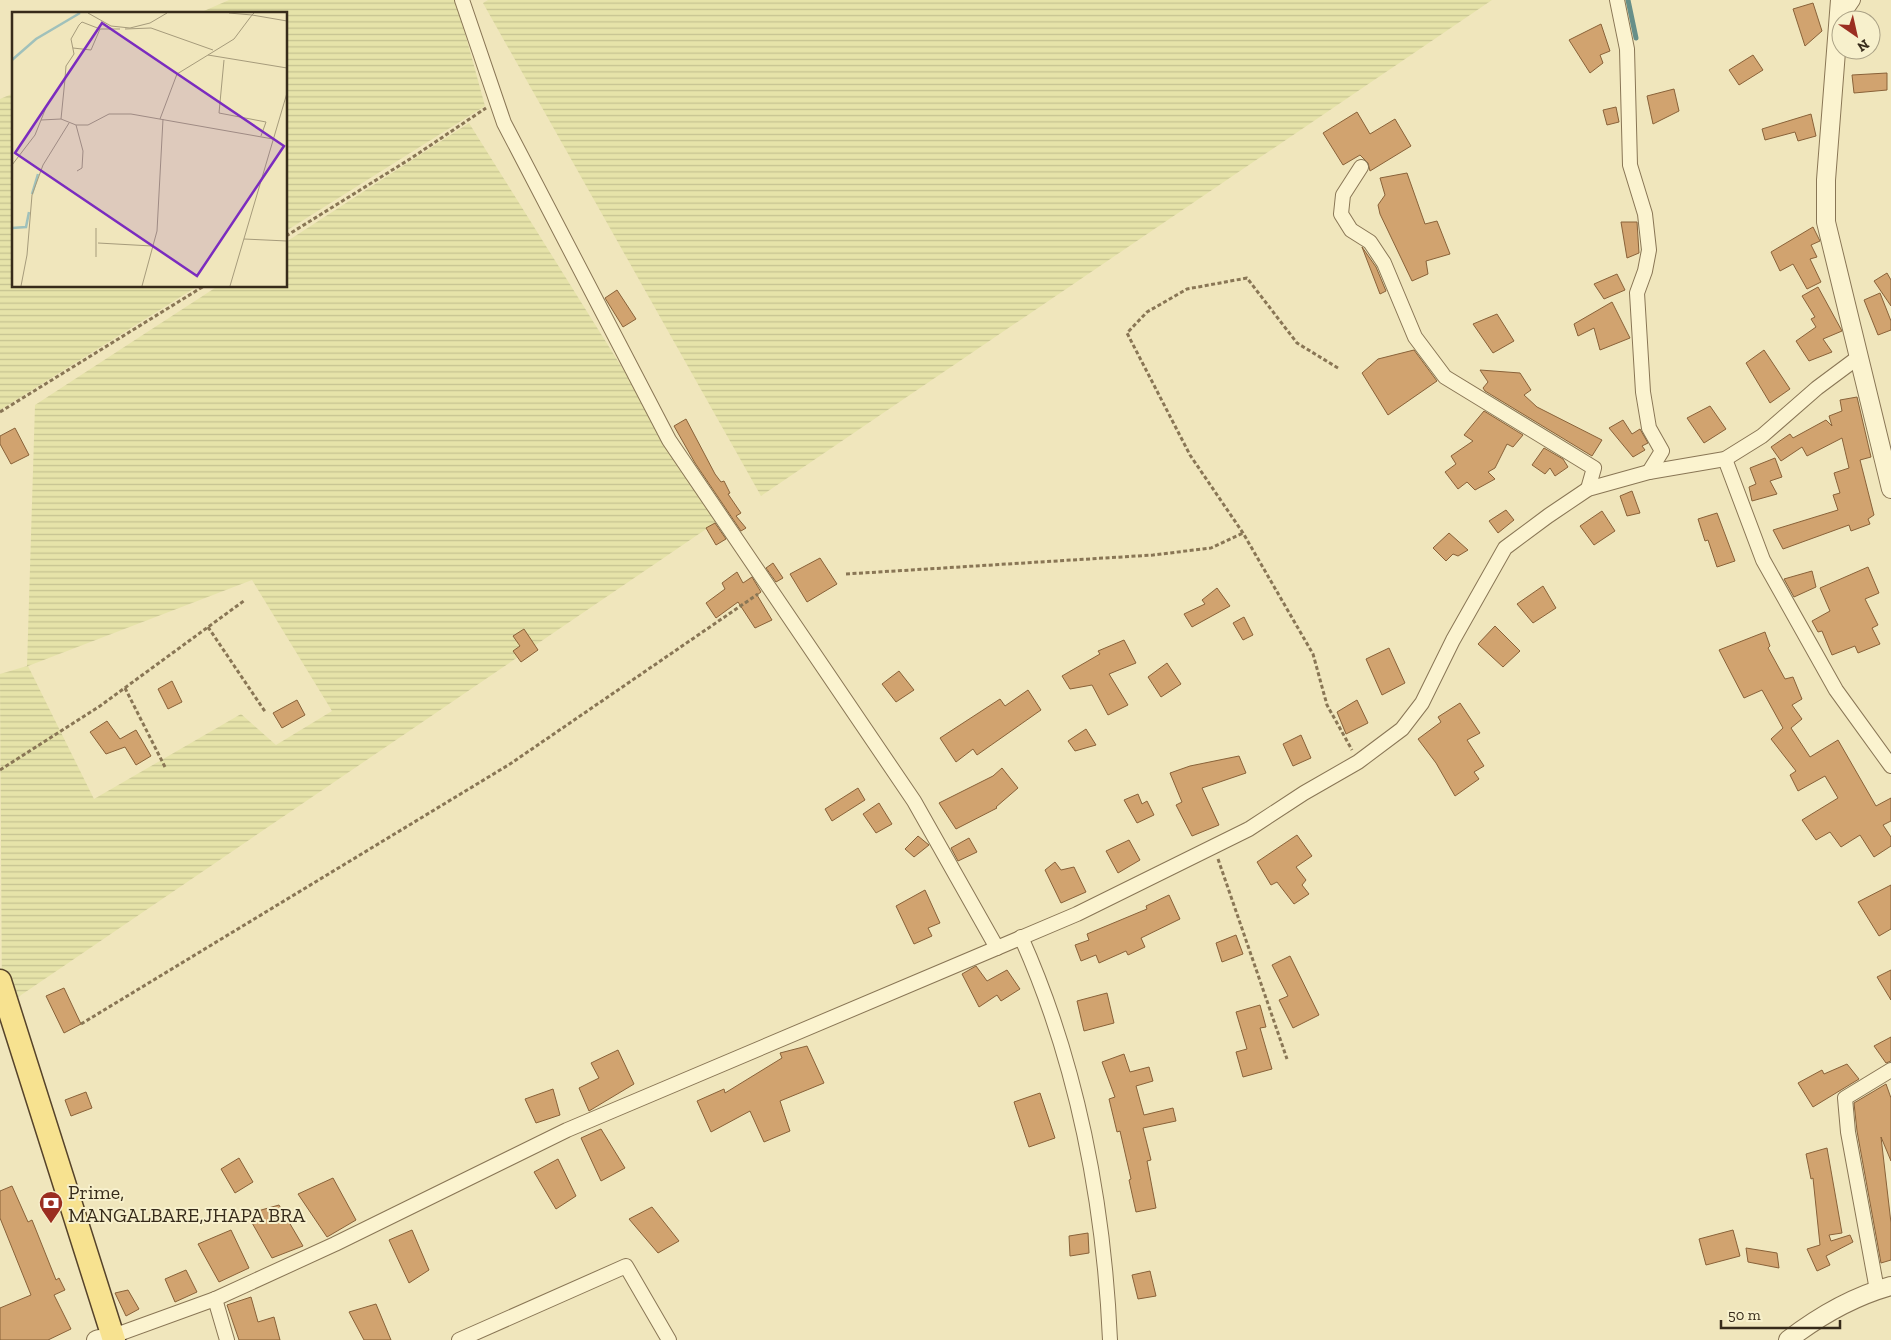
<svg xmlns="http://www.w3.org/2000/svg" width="1891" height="1340" font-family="'Zilla Slab',serif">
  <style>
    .farmland { fill: url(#farmland-rules); fill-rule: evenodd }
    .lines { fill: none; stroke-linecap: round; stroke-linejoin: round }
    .stream { stroke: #678f89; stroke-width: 5 }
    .building { fill: #d1a36f; stroke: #896239 }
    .minor-casing { stroke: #897655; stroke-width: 16 }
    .tertiary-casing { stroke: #897655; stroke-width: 20 }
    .primary-casing { stroke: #56432a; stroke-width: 25 }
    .path { stroke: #897655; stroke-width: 3; stroke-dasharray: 4 2.5; stroke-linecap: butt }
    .minor { stroke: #fbf3cf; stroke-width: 14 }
    .tertiary { stroke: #fbf3cf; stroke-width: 18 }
    .primary { stroke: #f7e290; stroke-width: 22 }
    .labels { text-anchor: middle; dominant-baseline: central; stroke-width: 4; stroke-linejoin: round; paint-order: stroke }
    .poi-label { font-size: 20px; fill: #372b1a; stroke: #f7f0cc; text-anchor: start }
    .inset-river { fill: none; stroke: #a0c1bb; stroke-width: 2.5 }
    .inset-road { fill: none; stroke: #a69b7b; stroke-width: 1 }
    .view { fill: #7b2cbf; fill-opacity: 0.15; stroke: #7b2cbf; stroke-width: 2.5 }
    .inset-edge { fill: none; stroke: #372b1a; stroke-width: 2.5 }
  </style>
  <defs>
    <pattern id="farmland-rules" width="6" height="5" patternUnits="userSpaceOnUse" patternTransform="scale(1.25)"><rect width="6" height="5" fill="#e6e3a9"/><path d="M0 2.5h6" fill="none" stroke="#c6c391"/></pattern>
  </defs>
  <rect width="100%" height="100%" fill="#f0e6bc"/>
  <g class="farmland">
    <path d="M229,0H456L485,106L286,231V14H197Z"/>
    <path d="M488,0H1492L761,496L483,3Z"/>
    <path d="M14,93V286H198L0,410V99Z"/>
    <path d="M469,123L718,521L2,1008L0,674L27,666L35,405L218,286H286V242ZM252,580L332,711L276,745L241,714L94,799L28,666Z"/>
  </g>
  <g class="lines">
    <path class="stream" d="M1628,0L1636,38"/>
  </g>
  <g class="building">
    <path d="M1813,3L1822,31L1805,46L1793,9Z"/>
    <path d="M1601,24L1610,51L1600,55L1603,63L1590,73L1569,40Z"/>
    <path d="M1753,55L1763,70L1739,85L1729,70Z"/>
    <path d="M1887,73V90L1854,93L1852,75Z"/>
    <path d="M1674,89L1679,111L1653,124L1647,96Z"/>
    <path d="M1616,107L1619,122L1607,125L1603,110Z"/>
    <path d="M1357,112L1370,134L1395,119L1411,146L1370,171L1368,163L1360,155L1343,165L1323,133Z"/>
    <path d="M1811,114L1816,136L1798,141L1795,132L1765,140L1762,129Z"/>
    <path d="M1407,173L1425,224L1437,221L1450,254L1426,261L1428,274L1412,281L1380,214L1378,205L1385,195L1380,178Z"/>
    <path d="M1621,222H1637L1639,253L1627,258Z"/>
    <path d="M1813,227L1820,241L1811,245L1817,257L1810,259L1821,282L1807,289L1793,264L1780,271L1771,252Z"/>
    <path d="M1362,247L1376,267L1386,291L1380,294Z"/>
    <path d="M1887,273L1891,280V306L1874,281Z"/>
    <path d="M1617,274L1625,290L1604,299L1594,284Z"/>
    <path d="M1818,287L1842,331L1823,339L1832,352L1809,361L1796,341L1816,327L1811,319L1815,317L1802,296Z"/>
    <path d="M617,290L636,319L623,327L605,298Z"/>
    <path d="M1880,293L1891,321V330L1878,335L1864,300Z"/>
    <path d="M1612,302L1630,338L1600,350L1594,328L1578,336L1574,324Z"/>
    <path d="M1497,314L1514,341L1493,353L1473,324Z"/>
    <path d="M1414,350L1437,381L1388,415L1362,373L1378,359Z"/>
    <path d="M1764,350L1790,389L1770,403L1746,363Z"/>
    <path d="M1480,370L1520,373L1531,390L1524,395L1537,407L1602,440L1592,456L1485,391L1483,388L1488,382Z"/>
    <path d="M1857,397L1871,457L1860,460L1874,515L1868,519L1870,524L1851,531L1849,525L1783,549L1773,530L1838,510L1833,495L1840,493L1834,473L1849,468L1842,438L1807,456L1802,447L1781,461L1771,447L1790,434L1793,438L1826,420L1832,426L1829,416L1842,411L1840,400Z"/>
    <path d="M1710,406L1726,429L1704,443L1687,418Z"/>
    <path d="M1484,411L1523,435L1513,447L1507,444L1495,468L1488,472L1495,479L1475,490L1467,482L1458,489L1445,472L1456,464L1451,456L1473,441L1464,435Z"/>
    <path d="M686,419L715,474L721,482L724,481L730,493L728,494L741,513L736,516L746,528L741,531L695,463L674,426Z"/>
    <path d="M1623,420L1632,434L1640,429L1648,443L1642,446L1645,450L1633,457L1609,428Z"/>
    <path d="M15,428L29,455L11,464L0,444V436Z"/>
    <path d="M1544,448L1563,459L1568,467L1555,476L1550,468L1545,474L1532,465Z"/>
    <path d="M1775,458L1782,477L1770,481L1777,494L1752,501L1749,487L1756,484L1750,468Z"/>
    <path d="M1632,491L1640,513L1627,516L1620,496Z"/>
    <path d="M1506,510L1514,520L1498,533L1489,521Z"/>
    <path d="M1602,511L1615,531L1594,545L1580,526Z"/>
    <path d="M1717,513L1735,561L1717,567L1708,540L1705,541L1698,519Z"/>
    <path d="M715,523L726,539L716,545L706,528Z"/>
    <path d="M1449,533L1468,550L1458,556L1453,554L1446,561L1433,548Z"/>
    <path d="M820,558L837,584L807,602L790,574Z"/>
    <path d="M773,563L783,578L776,582L766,568Z"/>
    <path d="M1868,567L1879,593L1865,599L1878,625L1872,628L1880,644L1858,653L1855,646L1832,655L1822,631L1818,632L1812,621L1830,611L1820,588Z"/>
    <path d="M1812,571L1816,587L1794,597L1784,579Z"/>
    <path d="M737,572L743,583L752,577L761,592L757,595L772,620L755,628L738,602L716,618L706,603L725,589L722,583Z"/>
    <path d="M1543,586L1556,608L1533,623L1517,604Z"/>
    <path d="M1217,588L1230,606L1192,627L1184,614L1205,604L1202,600Z"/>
    <path d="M1244,617L1253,635L1243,640L1233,623Z"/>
    <path d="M1495,626L1520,651L1503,667L1478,644Z"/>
    <path d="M524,629L538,650L521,662L513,651L520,646L513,636Z"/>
    <path d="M1765,632L1770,646L1768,648L1785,679L1793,677L1802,699L1792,705L1802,719L1791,728L1810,757L1838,740L1876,806L1891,798V821L1883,825L1891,837V846L1874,857L1860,835L1841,847L1830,832L1816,840L1802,820L1838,798L1825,776L1798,791L1790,775L1796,771L1771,739L1783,728L1762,690L1744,698L1719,650Z"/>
    <path d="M1124,640L1136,663L1109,674L1128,705L1108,715L1092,685L1070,689L1062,676L1100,654L1098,651Z"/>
    <path d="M1389,648L1405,683L1382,695L1366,659Z"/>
    <path d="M1167,663L1181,684L1161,697L1148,677Z"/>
    <path d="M899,671L914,690L896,702L882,684Z"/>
    <path d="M172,681L182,702L168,709L158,689Z"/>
    <path d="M1028,690L1041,710L977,755L973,749L956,762L940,738L1000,699L1005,706Z"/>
    <path d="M297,700L305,715L282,728L273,713Z"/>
    <path d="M1357,700L1368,723L1346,734L1337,712Z"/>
    <path d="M1460,703L1480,733L1467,740L1484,766L1474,772L1479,779L1455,796L1436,763L1418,739L1441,722L1438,717Z"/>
    <path d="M107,721L120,739L136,730L151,756L136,765L125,747L106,754L90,732Z"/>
    <path d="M1086,729L1096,745L1075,751L1068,741Z"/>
    <path d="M1301,735L1311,758L1293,766L1283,744Z"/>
    <path d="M1239,756L1246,773L1202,788L1219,825L1192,836L1176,805L1182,802L1170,773L1190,766Z"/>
    <path d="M1002,768L1018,788L996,807L997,808L956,829L939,803L993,776Z"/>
    <path d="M858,788L865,800L832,821L825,809Z"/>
    <path d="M1138,794L1142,804L1147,801L1154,815L1137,823L1124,800Z"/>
    <path d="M879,803L892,824L876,833L863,814Z"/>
    <path d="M1297,835L1312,856L1296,867L1306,880L1302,885L1309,894L1294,904L1277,882L1271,885L1257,862Z"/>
    <path d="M918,836L929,845L914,857L905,849Z"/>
    <path d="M969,838L977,852L958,861L951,848Z"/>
    <path d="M1129,840L1140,860L1118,873L1106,851Z"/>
    <path d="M1055,862L1061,870L1074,867L1086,892L1061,903L1045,870Z"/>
    <path d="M1891,885V929L1879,936L1858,902Z"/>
    <path d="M925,890L940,923L928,928L932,936L914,944L896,906Z"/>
    <path d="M1169,895L1180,919L1141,938L1145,947L1128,955L1126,951L1099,963L1096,955L1081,961L1075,945L1089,940L1087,934L1147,909L1146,906Z"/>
    <path d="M1236,935L1243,954L1222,962L1216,943Z"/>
    <path d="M1290,956L1319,1015L1293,1028L1279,1000L1288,996L1272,965Z"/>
    <path d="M976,966L987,981L1007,970L1020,989L1001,1001L997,995L979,1007L962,974Z"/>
    <path d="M1891,970V1000L1877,977Z"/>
    <path d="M64,988L81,1024L64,1033L46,996Z"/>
    <path d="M1107,993L1114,1023L1084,1031L1077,1001Z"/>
    <path d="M1260,1005L1266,1027L1260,1028L1272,1069L1243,1077L1236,1052L1247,1049L1236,1012Z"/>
    <path d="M1891,1037V1061L1886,1063L1874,1046Z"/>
    <path d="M807,1046L824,1083L780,1101L790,1131L764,1142L750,1111L711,1132L697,1101L724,1089L725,1093L782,1058L780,1053Z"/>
    <path d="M618,1050L634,1084L589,1111L579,1088L599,1078L591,1063Z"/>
    <path d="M1124,1054L1130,1072L1149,1067L1153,1081L1136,1086L1144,1115L1173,1108L1176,1121L1143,1128L1151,1160L1147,1161L1156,1208L1136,1212L1129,1180L1131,1179L1120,1131L1117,1132L1109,1099L1115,1097L1102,1062Z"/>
    <path d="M1847,1064L1859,1079L1813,1107L1798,1083L1822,1070L1824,1074Z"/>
    <path d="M1886,1084L1891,1098V1161L1881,1137L1891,1223V1260L1881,1263L1857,1131L1854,1103Z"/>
    <path d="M553,1089L560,1115L536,1123L525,1099Z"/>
    <path d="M86,1092L92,1108L71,1116L65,1100Z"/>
    <path d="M1040,1093L1055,1138L1029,1147L1014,1102Z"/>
    <path d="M601,1129L625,1168L601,1181L581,1138Z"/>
    <path d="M1827,1148L1842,1233L1829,1235L1831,1241L1850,1235L1853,1242L1826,1256L1830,1265L1817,1271L1807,1249L1820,1245L1813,1178L1811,1179L1806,1154Z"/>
    <path d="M239,1158L253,1182L235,1193L221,1169Z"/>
    <path d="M558,1159L576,1196L556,1209L534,1172Z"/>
    <path d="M333,1178L356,1220L327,1237L298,1194Z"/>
    <path d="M12,1186L28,1222L32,1220L56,1280L59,1278L65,1290L54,1295L71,1329L48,1340H0V1308L31,1295L0,1218V1191Z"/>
    <path d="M279,1205L303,1246L272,1258L247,1214Z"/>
    <path d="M652,1207L679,1241L658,1253L629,1219Z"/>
    <path d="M231,1230L249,1268L219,1282L198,1244Z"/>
    <path d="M412,1230L429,1270L409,1283L389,1240Z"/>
    <path d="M1733,1230L1740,1256L1706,1265L1699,1239Z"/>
    <path d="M1088,1233L1089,1253L1070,1256L1069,1236Z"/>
    <path d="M1746,1248L1777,1253L1779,1268L1748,1262Z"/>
    <path d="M186,1270L197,1292L175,1302L165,1279Z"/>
    <path d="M1150,1271L1156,1296L1138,1299L1132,1275Z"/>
    <path d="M128,1290L139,1309L126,1316L115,1293Z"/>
    <path d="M251,1297L258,1322L274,1317L280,1340H239L227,1305Z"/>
    <path d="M376,1304L391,1340H364L349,1312Z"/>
  </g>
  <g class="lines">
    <g class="minor-casing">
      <g id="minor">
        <path d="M462,0L504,123L669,440L914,801L997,948"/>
        <path d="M1617,0L1627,49L1630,165L1645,214L1649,250L1645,271L1637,293L1643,392L1649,428L1662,451L1649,472"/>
        <path d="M1838,22L1853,0"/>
        <path d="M1361,167L1343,195L1341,214L1351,230L1370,242L1384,263L1415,337L1445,377L1594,468L1588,489"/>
        <path d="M1725,459L1763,560L1836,690L1891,766"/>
        <path d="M1021,937C1077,1062 1104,1203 1110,1340"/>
        <path d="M1877,1290L1848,1132L1845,1098L1891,1070"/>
        <path d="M215,1299L227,1340"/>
        <path d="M113,1336L215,1299L335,1244L567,1130L1077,914L1249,829L1304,793L1358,762L1402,729L1422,703L1453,640L1505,548L1548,516L1588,489L1649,472L1725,459L1762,436L1817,388L1860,356"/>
        <path d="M459,1340L626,1266L669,1340"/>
      </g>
    </g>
    <g class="tertiary-casing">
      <g id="tertiary">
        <path d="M1840,0L1826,180V222L1891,489"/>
        <path d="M96,1340L99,1339"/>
        <path d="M1788,1340C1818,1317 1855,1296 1891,1286"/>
      </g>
    </g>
    <g class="primary-casing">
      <path id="primary" d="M0,981L114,1340"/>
    </g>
    <g class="path">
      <path d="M286,236L410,159L486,108"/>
      <path d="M1338,368L1297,343L1247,278L1187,289L1147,312L1127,333L1190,455L1243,533L1313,654L1327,705L1352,750"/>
      <path d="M0,412L204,286"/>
      <path d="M846,574L1153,555L1211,548L1243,533"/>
      <path d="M208,627L266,713"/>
      <path d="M125,688L165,767"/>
      <path d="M0,770L100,706L245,600"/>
      <path d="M1218,859L1287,1059"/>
      <path d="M81,1024L510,764L758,594"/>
    </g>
    <use href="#minor" class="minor"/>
    <use href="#tertiary" class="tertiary"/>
    <use href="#primary" class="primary"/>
  </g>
  <defs>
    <g id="bank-pin" transform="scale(1.25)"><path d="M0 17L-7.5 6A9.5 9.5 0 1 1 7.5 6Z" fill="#9b2e21" stroke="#f7f0cc"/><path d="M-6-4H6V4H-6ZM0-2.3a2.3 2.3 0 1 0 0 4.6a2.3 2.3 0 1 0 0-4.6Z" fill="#fff"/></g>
  </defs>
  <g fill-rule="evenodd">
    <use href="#bank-pin" x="51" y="1203"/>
  </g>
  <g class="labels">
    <g class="poi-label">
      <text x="68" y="1192">Prime,<tspan x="68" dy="23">MANGALBARE,JHAPA BRA</tspan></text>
    </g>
  </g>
  <g transform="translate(12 12)">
    <rect width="275" height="275" fill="#f0e6bc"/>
    <path class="inset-river" d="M0,48L24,27L68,1M20,182L26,162M0,216L14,215L17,200"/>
    <path class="inset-road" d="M76,1L99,14L118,16L138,11L155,1M217,1L240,3L222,27L196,43L275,56M242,1L240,3L275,9M113,17L139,16L201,38M61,36L79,38L88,17M212,48L207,101L254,110L249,124M49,107L53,67M148,107L165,62L196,43M29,108L49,107L64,113H76L97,102H119L261,127M64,113L71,139L70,156L65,159M0,153L23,123L35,93L53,66L54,54L62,42L59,27L67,13L70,10L88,17H108M84,216V245M232,227L275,229M86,231L140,234M9,274L15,243L20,183L31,153L57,111M130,274L145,219L151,107M218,274L275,81"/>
    <path class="view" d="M90,11L272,134L185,264L3,141Z"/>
    <rect width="275" height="275" class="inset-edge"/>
  </g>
  <g transform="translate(1856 35) rotate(146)"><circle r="24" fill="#f7f0cc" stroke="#aaa185"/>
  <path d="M0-4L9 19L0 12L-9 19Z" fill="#9b2e21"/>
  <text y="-8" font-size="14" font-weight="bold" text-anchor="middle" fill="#372b1a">N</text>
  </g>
  <path d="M1721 1320v8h119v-8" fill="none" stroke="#372b1a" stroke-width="2.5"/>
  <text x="1728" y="1320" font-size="15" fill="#372b1a" stroke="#f7f0cc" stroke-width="4" paint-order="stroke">50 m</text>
</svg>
